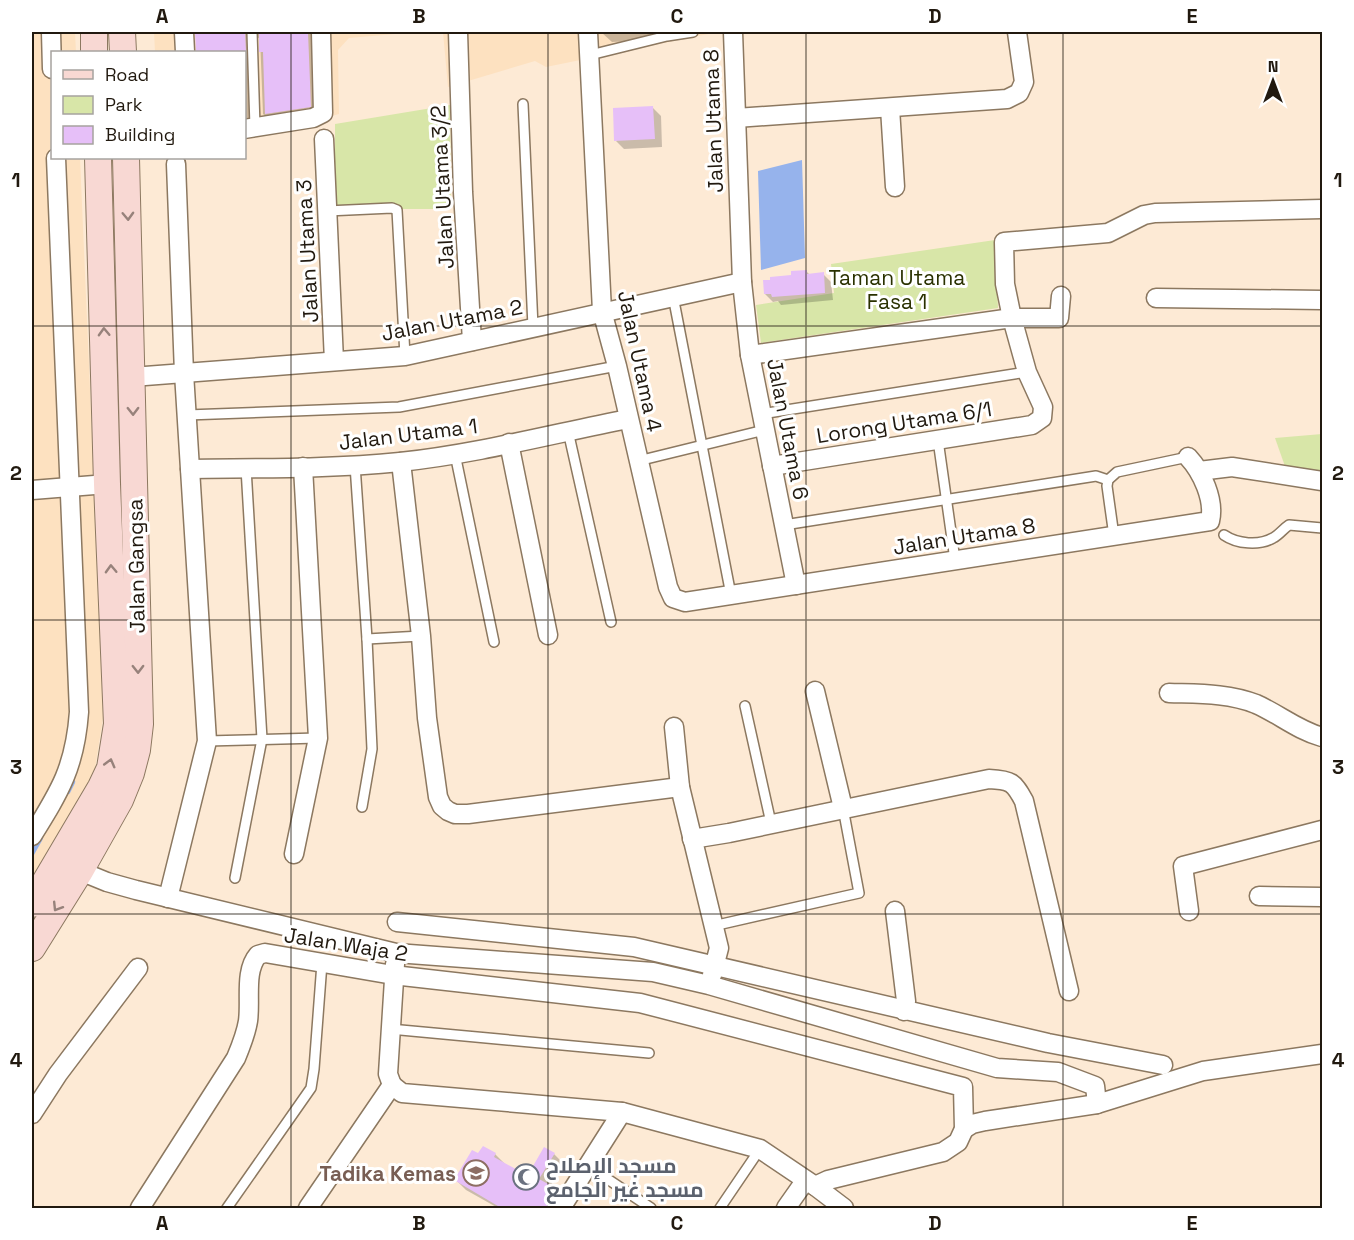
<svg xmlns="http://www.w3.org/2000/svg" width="1354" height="1240" font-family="'Space Grotesk',Cairo,sans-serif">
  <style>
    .built { fill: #fde1c0 }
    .green { fill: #d8e6a8 }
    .water { fill: #96b3ec }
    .shadow { fill: #0003 }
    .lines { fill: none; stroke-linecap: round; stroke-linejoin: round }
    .stream { stroke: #96b3ec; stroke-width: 4.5 }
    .building { fill: #e6bff8 }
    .lane-casing { stroke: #8c7860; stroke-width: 12 }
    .street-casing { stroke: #8c7860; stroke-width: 21 }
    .secondary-casing { stroke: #8c7860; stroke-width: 28 }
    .lane { stroke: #fff; stroke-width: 9 }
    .street { stroke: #fff; stroke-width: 18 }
    .secondary { stroke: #f8d8d3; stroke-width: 26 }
    .oneway { stroke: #97827b }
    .grid { fill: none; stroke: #21190f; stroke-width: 1.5; stroke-opacity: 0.55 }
    .labels { text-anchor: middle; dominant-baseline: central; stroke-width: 6; stroke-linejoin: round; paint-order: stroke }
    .street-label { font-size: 21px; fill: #21190f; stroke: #fff }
    .park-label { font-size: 21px; fill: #2a3100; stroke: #fff }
    .worship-label { font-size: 21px; font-weight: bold; fill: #5b616d; stroke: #fff; text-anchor: start }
    .education-label { font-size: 21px; font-weight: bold; fill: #785e54; stroke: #fff; text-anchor: end }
    .neatline { fill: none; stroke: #21190f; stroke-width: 2 }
    .grid-label { font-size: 20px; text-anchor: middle; font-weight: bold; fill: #21190f }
  </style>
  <rect width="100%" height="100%" fill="#fdead5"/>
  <g class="built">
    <path d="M32,32H75L76,52H52V158H80L104,712L93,781L32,882Z"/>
    <path d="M154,32H418L349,38L338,50L339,114L245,140L244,52H155Z"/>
    <path d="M443,32H718L546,67L535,61L448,87Z"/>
  </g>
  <g class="green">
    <path d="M450,105L451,209H335V124Z"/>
    <path d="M995,240L998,308L761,343L756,305L834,293L831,264Z"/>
    <path d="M1322,434V478L1287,472L1275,438Z"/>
  </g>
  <path class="water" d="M802,160L805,258L761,270L758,171Z"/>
  <g class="shadow">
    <path d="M197,32H318L321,117L274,125L263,114L260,37L257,39L256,44L253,129L244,130V52H198Z"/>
    <path d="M601,32H692L658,40L612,42Z"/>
    <path d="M653,108L661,116L662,147L624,149L616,141Z"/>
    <path d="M806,271L810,275L823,274L831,282L833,300L781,305L778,301L773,302L765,294L793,277Z"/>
    <path d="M495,1154L505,1164L522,1174L529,1175L554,1154L564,1164L550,1187L568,1201L564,1208H498L466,1190L456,1180L479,1156Z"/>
  </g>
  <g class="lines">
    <g class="stream">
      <path d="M68,792L73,782"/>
      <path d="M32,854L41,838"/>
    </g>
  </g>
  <g class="building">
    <path d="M195,32H245L246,52H196Z"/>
    <path d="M259,32H308L311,107L265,114L263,52H259Z"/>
    <path d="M653,106L655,139L614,141L613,108Z"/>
    <path d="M807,270V274L824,272L825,293L772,297L771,294H764L763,280H770V277L791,275V271Z"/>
    <path d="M483,1146L496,1153L494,1157L521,1172L523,1170L529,1173L544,1147L555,1153L539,1179L559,1190L550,1209H503L454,1180L472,1150L478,1153Z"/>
  </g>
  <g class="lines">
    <g class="lane-casing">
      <g id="lane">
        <path d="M252,32L255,127"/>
        <path d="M590,55L667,36L693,32"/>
        <path d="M523,104L533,327"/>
        <path d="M327,211L392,208L397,210L405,356"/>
        <path d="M673,296L731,595"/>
        <path d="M761,414L1027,372"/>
        <path d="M187,415L399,407L617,366"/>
        <path d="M568,431L611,622"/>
        <path d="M938,440L955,560"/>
        <path d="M455,454L494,642"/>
        <path d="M638,461L764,430"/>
        <path d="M355,465L367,639L372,749L362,807"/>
        <path d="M784,525L1096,476L1108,480"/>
        <path d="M1224,535C1237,544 1259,546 1273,538C1279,535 1283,529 1289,525L1322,528"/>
        <path d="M1114,536L1107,486L1108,480L1117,472L1188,457"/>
        <path d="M367,639L421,636"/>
        <path d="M745,706L771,823"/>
        <path d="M207,741L318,738"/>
        <path d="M235,878L262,739L246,468"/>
        <path d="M713,926L859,893L843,808"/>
        <path d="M390,1029L649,1053"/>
        <path d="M588,1166L651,1208"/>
        <path d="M227,1208L311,1088L314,1069L322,963"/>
        <path d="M720,1208L760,1149"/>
      </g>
    </g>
    <g class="street-casing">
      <g id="street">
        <path d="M51,32L52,69"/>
        <path d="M184,32L185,52"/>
        <path d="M458,32L463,192L472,341"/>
        <path d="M588,32L602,311L617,366L668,587L673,598L685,602L1210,521C1215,500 1202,472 1188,457"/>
        <path d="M733,32L742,282L750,355L796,585"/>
        <path d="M890,108L895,187"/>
        <path d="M736,118L1007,99L1019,93L1024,82L1017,32"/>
        <path d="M244,129L313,118L323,113L321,32"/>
        <path d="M324,139L334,361"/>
        <path d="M1156,298L1322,300"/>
        <path d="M750,355L1012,318H1059L1061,296"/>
        <path d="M132,377L405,356L742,282"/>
        <path d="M509,443L548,635"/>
        <path d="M401,462L421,636L427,718L438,797L442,806L448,811L455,814H468L680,787"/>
        <path d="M772,466L1032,425L1042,418L1043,407L1027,372L1012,318L1005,284L1004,242L1108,233L1144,215L1155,213L1322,209"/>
        <path d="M190,469C260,468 330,469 400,462C476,454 552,434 628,419"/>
        <path d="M1199,471L1232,467L1322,481"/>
        <path d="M32,490L107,484"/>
        <path d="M815,691L843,808"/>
        <path d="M1169,693C1198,694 1228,693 1256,704C1279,714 1297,730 1322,737"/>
        <path d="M674,727L680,787L719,948L712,975"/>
        <path d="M32,836C60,791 75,767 79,712L56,158"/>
        <path d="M692,839L729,833L989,779C1011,780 1014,782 1024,801L1069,991"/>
        <path d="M294,854L318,738L303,467"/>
        <path d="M80,871L107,882L136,890L396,953L653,972L709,985L997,1068L1058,1072L1095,1086L1097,1104"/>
        <path d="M1259,896L1322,897"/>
        <path d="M168,898L207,741L184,373L176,164"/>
        <path d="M895,911L906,1001L904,1011"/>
        <path d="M1189,911L1183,866L1322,830"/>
        <path d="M397,922L634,947L1048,1043L1163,1065"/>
        <path d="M392,1085L402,1093L622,1112L760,1149L815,1186L844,1208"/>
        <path d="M392,1085L388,1074L395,964"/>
        <path d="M32,1114L58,1074L138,968"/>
        <path d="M964,1129L972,1124L985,1121L1097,1104L1203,1071L1322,1054"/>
        <path d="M140,1208L236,1058C241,1046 246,1034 248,1021C251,1000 244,971 258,955L265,953L393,975L640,1003L963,1087L964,1129L958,1142L943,1152L828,1180L815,1186"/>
        <path d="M308,1208L392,1085"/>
        <path d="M561,1208L622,1112"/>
        <path d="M786,1208L805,1181"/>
      </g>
    </g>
    <g class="secondary-casing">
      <g id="secondary">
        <path d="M94,32V52"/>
        <path d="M122,32L123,52"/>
        <path d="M32,904L101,787L110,768L117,724L107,484L98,158"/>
        <path d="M32,948L80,871L120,800L131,773L137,750L140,724L126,158"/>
      </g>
    </g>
    <use href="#lane" class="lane"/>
    <use href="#street" class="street"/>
    <use href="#secondary" class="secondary"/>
  </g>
  <defs><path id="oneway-chevron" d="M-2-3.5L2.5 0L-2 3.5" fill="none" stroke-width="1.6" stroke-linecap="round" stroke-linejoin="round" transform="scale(1.5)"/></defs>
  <g class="oneway">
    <use href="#oneway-chevron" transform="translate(128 216) rotate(88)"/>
    <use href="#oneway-chevron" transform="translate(104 332) rotate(-92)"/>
    <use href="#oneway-chevron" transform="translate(133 411) rotate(89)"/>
    <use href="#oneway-chevron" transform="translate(111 569) rotate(-92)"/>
    <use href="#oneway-chevron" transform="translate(138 669) rotate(89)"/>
    <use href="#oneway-chevron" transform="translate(110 763) rotate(-75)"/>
    <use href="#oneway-chevron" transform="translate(57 907) rotate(122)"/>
  </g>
  <path class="grid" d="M291,32V1208M548,32V1208M806,32V1208M1063,32V1208M32,326H1322M32,620H1322M32,914H1322"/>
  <defs>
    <g id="school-ring" transform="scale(1.35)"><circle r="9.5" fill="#fff" stroke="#8d6e63" stroke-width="1.5"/><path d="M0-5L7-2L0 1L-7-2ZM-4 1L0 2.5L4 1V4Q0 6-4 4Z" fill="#8d6e63"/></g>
    <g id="mosque-ring" transform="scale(1.35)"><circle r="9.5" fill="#fff" stroke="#6b7280" stroke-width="1.5"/><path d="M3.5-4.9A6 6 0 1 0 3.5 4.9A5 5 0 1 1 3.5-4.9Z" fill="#6b7280"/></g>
  </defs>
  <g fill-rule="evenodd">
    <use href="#school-ring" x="476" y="1173"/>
    <use href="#mosque-ring" x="526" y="1177"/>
  </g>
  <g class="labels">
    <g class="street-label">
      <text transform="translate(713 121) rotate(-92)">Jalan Utama 8</text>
      <text transform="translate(442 187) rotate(-93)">Jalan Utama 3/2</text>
      <text transform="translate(307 251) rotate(-93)">Jalan Utama 3</text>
      <text transform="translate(452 320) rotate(-11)">Jalan Utama 2</text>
      <text transform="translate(640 361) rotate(78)">Jalan Utama 4</text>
      <text transform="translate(904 422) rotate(-9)">Lorong Utama 6/1</text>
      <text transform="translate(788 429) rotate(79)">Jalan Utama 6</text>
      <text transform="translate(408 434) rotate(-7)">Jalan Utama 1</text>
      <text transform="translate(964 536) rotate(-9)">Jalan Utama 8</text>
      <text transform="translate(136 566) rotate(-91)">Jalan Gangsa</text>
      <text transform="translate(346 944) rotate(9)">Jalan Waja 2</text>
    </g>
    <g class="park-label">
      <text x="897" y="277">Taman Utama<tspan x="897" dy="24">Fasa 1</tspan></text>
    </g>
    <g class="worship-label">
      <text x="546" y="1165">مسجد الإصلاح<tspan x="546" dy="24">مسجد غير الجامع</tspan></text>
    </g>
    <g class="education-label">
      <text x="456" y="1173">Tadika Kemas</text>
    </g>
  </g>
  <rect width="1354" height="1240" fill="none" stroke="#ffffff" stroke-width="66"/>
  <rect x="51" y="51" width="195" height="108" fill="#ffffff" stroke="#a6a39f" stroke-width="1.5"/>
  <rect x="63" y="70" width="30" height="9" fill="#f8d8d3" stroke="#a6a39f" stroke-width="1.5"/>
  <text x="105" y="81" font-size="18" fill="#21190f">Road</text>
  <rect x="63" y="96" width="30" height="18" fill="#d8e6a8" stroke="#a6a39f" stroke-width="1.5"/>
  <text x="105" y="111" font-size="18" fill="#21190f">Park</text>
  <rect x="63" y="126" width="30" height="18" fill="#e6bff8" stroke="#a6a39f" stroke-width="1.5"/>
  <text x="105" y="141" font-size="18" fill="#21190f">Building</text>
  <g transform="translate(1273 81)" stroke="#ffffff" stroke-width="4.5" paint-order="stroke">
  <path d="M0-4.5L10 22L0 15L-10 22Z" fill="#21190f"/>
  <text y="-9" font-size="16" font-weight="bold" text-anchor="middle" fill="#21190f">N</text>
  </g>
  <rect x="33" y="33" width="1288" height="1174" class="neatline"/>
  <g class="grid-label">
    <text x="162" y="23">A</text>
    <text x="419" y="23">B</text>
    <text x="677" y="23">C</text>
    <text x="935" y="23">D</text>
    <text x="1192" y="23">E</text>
    <text x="16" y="187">1</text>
    <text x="1338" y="187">1</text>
    <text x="16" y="480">2</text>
    <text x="1338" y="480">2</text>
    <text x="16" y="774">3</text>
    <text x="1338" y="774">3</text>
    <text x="16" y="1067">4</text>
    <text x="1338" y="1067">4</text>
    <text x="162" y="1230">A</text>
    <text x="419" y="1230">B</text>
    <text x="677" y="1230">C</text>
    <text x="935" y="1230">D</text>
    <text x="1192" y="1230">E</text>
  </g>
</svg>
